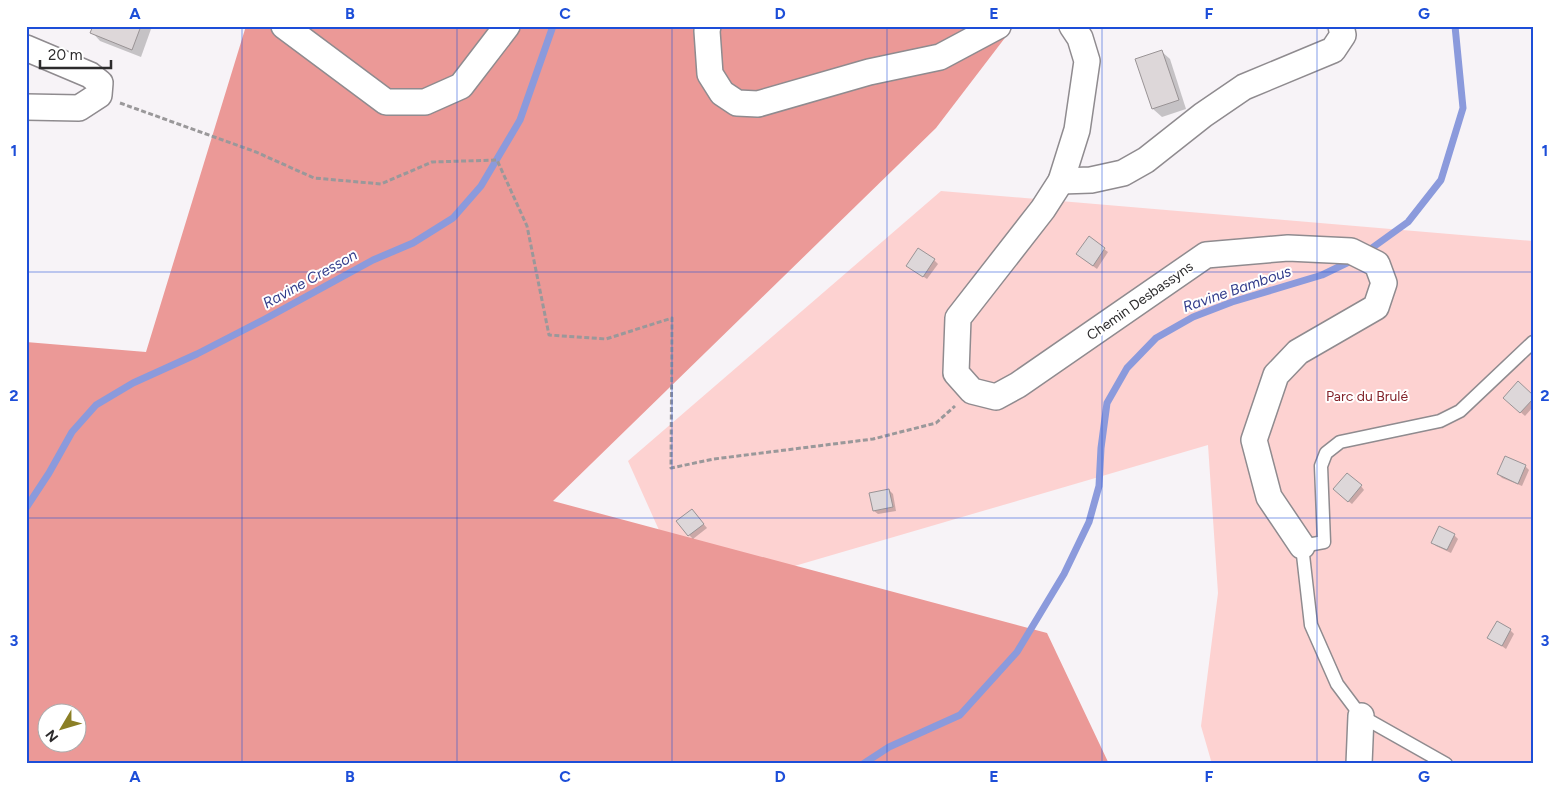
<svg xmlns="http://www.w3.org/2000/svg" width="1559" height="790" font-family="Figtree,sans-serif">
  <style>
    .green { fill: #fdd2d1 }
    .forest { fill: #eb9997; fill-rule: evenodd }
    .shadow { fill: #0003 }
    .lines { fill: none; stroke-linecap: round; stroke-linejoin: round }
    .stream { stroke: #8b9adc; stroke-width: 7 }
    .building { fill: #ddd7d9; stroke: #999395 }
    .lane-casing { stroke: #8f8b8f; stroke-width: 15 }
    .street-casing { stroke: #8f8b8f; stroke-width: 28 }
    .path { stroke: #9a989a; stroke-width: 3; stroke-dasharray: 5 2.5; stroke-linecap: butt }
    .lane { stroke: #fff; stroke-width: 12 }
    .street { stroke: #fff; stroke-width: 25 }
    .grid { fill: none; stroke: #1d4ed8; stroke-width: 1; stroke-opacity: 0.55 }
    .labels { text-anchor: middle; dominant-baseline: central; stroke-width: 4; stroke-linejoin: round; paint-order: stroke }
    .street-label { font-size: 14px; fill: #2c2b2c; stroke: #fff }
    .park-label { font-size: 14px; fill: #83242b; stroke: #fff }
    .water-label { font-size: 15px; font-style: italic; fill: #343e8c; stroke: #fff }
    .neatline { fill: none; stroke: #1d4ed8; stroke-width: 2 }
    .grid-label { font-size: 16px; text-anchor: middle; font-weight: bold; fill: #1d4ed8 }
  </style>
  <rect width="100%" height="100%" fill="#f7f3f7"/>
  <path class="green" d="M941,191L1533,241V764H1212L1201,726L1218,593L1208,445L689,597L628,461Z"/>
  <path class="forest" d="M246,26H1014L936,128L553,501L1047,633L1109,764H26V342L146,352ZM48,712H78V742H48Z"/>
  <g class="shadow">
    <path d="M94,26H148L151,29L141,57L100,41L92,32Z"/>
    <path d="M1161,51L1170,59L1186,109L1162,117L1153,109L1137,59Z"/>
    <path d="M1089,238L1108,252L1097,269L1082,258Z"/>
    <path d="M934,260L938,264L927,279L912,269Z"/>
    <path d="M1533,397V407L1525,416L1505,398Z"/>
    <path d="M1525,466L1529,470L1522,486L1502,478L1498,474Z"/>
    <path d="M1361,486L1364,490L1352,504L1338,493Z"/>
    <path d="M889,490L893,494L896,511L878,514L874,511Z"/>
    <path d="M692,510L707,528L693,539L689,535Z"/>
    <path d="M1454,535L1458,539L1451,553L1436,546L1432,542Z"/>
    <path d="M1510,630L1514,634L1506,649L1489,637Z"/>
  </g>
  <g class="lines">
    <g class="stream">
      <path d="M1365,253L1408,222L1441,180L1463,108L1455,26"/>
      <path d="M26,508L49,473L72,432L96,405L133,383L197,354L265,319L373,260L413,243L453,218L481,186L520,120L553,26"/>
      <path d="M863,764L889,747L960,715L1017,652L1064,574L1089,522L1099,486L1101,448L1107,403L1127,368L1156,338L1193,317L1232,302L1322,275L1353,260"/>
    </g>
  </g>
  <g class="building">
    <path d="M93,26H141L132,50L90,33Z"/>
    <path d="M1162,50L1179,100L1152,109L1135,59Z"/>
    <path d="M1089,236L1105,248L1093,266L1076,254Z"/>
    <path d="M918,248L935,259L923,277L906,266Z"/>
    <path d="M1518,381L1533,395V399L1520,413L1503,398Z"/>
    <path d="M1505,456L1526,465L1518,484L1497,474Z"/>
    <path d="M1347,473L1362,485L1348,502L1333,489Z"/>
    <path d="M889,489L893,507L873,511L869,493Z"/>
    <path d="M692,509L704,524L688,536L676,521Z"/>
    <path d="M1439,526L1455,534L1447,550L1431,543Z"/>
    <path d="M1497,621L1511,629L1502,646L1487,638Z"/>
  </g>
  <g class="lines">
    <g class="lane-casing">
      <path id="lane" d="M1446,764L1361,716L1337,684L1311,625L1302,546L1324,542L1321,466L1326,453L1340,442L1440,421L1460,411L1533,342"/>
    </g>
    <g class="street-casing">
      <g id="street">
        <path d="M284,26L386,102H425L461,86L507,26"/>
        <path d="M708,26L707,31L710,74L722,93L737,103L758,104L869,72L940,57L998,26"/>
        <path d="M1072,26L1080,38L1087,61L1077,130L1061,181L1043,209L958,318L956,373L972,391L996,397L1018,385L1206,255L1288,248L1351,251L1377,264L1384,283L1376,307L1298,352L1276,375L1254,440L1269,497L1302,546"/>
        <path d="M26,48L90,75L100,83L99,95L79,108L26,107"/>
        <path d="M1061,181L1091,180L1123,173L1146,160L1203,115L1244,87L1333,50L1343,35L1341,26"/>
        <path d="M1359,764L1361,716"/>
      </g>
    </g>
    <path class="path" d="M120,103L256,152L314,178L381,184L432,162L497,160L527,226L549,335L606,339L672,318L671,468L714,459L873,439L936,423L955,406"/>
    <use href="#lane" class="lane"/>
    <use href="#street" class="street"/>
  </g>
  <path class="grid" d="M242,26V764M457,26V764M672,26V764M887,26V764M1102,26V764M1317,26V764M26,272H1533M26,518H1533"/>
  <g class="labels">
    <g class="street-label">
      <text transform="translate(1140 301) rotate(-35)">Chemin Desbassyns</text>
    </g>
    <g class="park-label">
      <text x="1367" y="396">Parc du Brulé</text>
    </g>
    <g class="water-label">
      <text transform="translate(310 279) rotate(-29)">Ravine Cresson</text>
      <text transform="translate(1237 289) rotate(-19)">Ravine Bambous</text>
    </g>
  </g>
  <rect width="1559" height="790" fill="none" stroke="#ffffff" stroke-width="55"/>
  <g transform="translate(62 728) rotate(232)"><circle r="24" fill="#ffffff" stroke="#abaaab"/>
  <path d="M0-4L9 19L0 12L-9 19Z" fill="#8b7f26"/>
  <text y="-8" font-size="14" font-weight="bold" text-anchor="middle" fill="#2c2b2c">N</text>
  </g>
  <path d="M40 60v8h71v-8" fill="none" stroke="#2c2b2c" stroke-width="2.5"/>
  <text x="48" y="60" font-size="15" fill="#2c2b2c" stroke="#ffffff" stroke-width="4" paint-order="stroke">20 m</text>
  <rect x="28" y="28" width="1504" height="734" class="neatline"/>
  <g class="grid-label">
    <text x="135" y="19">A</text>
    <text x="350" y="19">B</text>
    <text x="565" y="19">C</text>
    <text x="780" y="19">D</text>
    <text x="994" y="19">E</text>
    <text x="1209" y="19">F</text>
    <text x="1424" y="19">G</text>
    <text x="14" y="156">1</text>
    <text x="1545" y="156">1</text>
    <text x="14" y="401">2</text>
    <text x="1545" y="401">2</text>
    <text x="14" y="646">3</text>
    <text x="1545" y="646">3</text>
    <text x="135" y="782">A</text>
    <text x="350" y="782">B</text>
    <text x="565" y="782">C</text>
    <text x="780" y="782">D</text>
    <text x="994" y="782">E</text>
    <text x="1209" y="782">F</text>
    <text x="1424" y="782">G</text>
  </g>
</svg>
